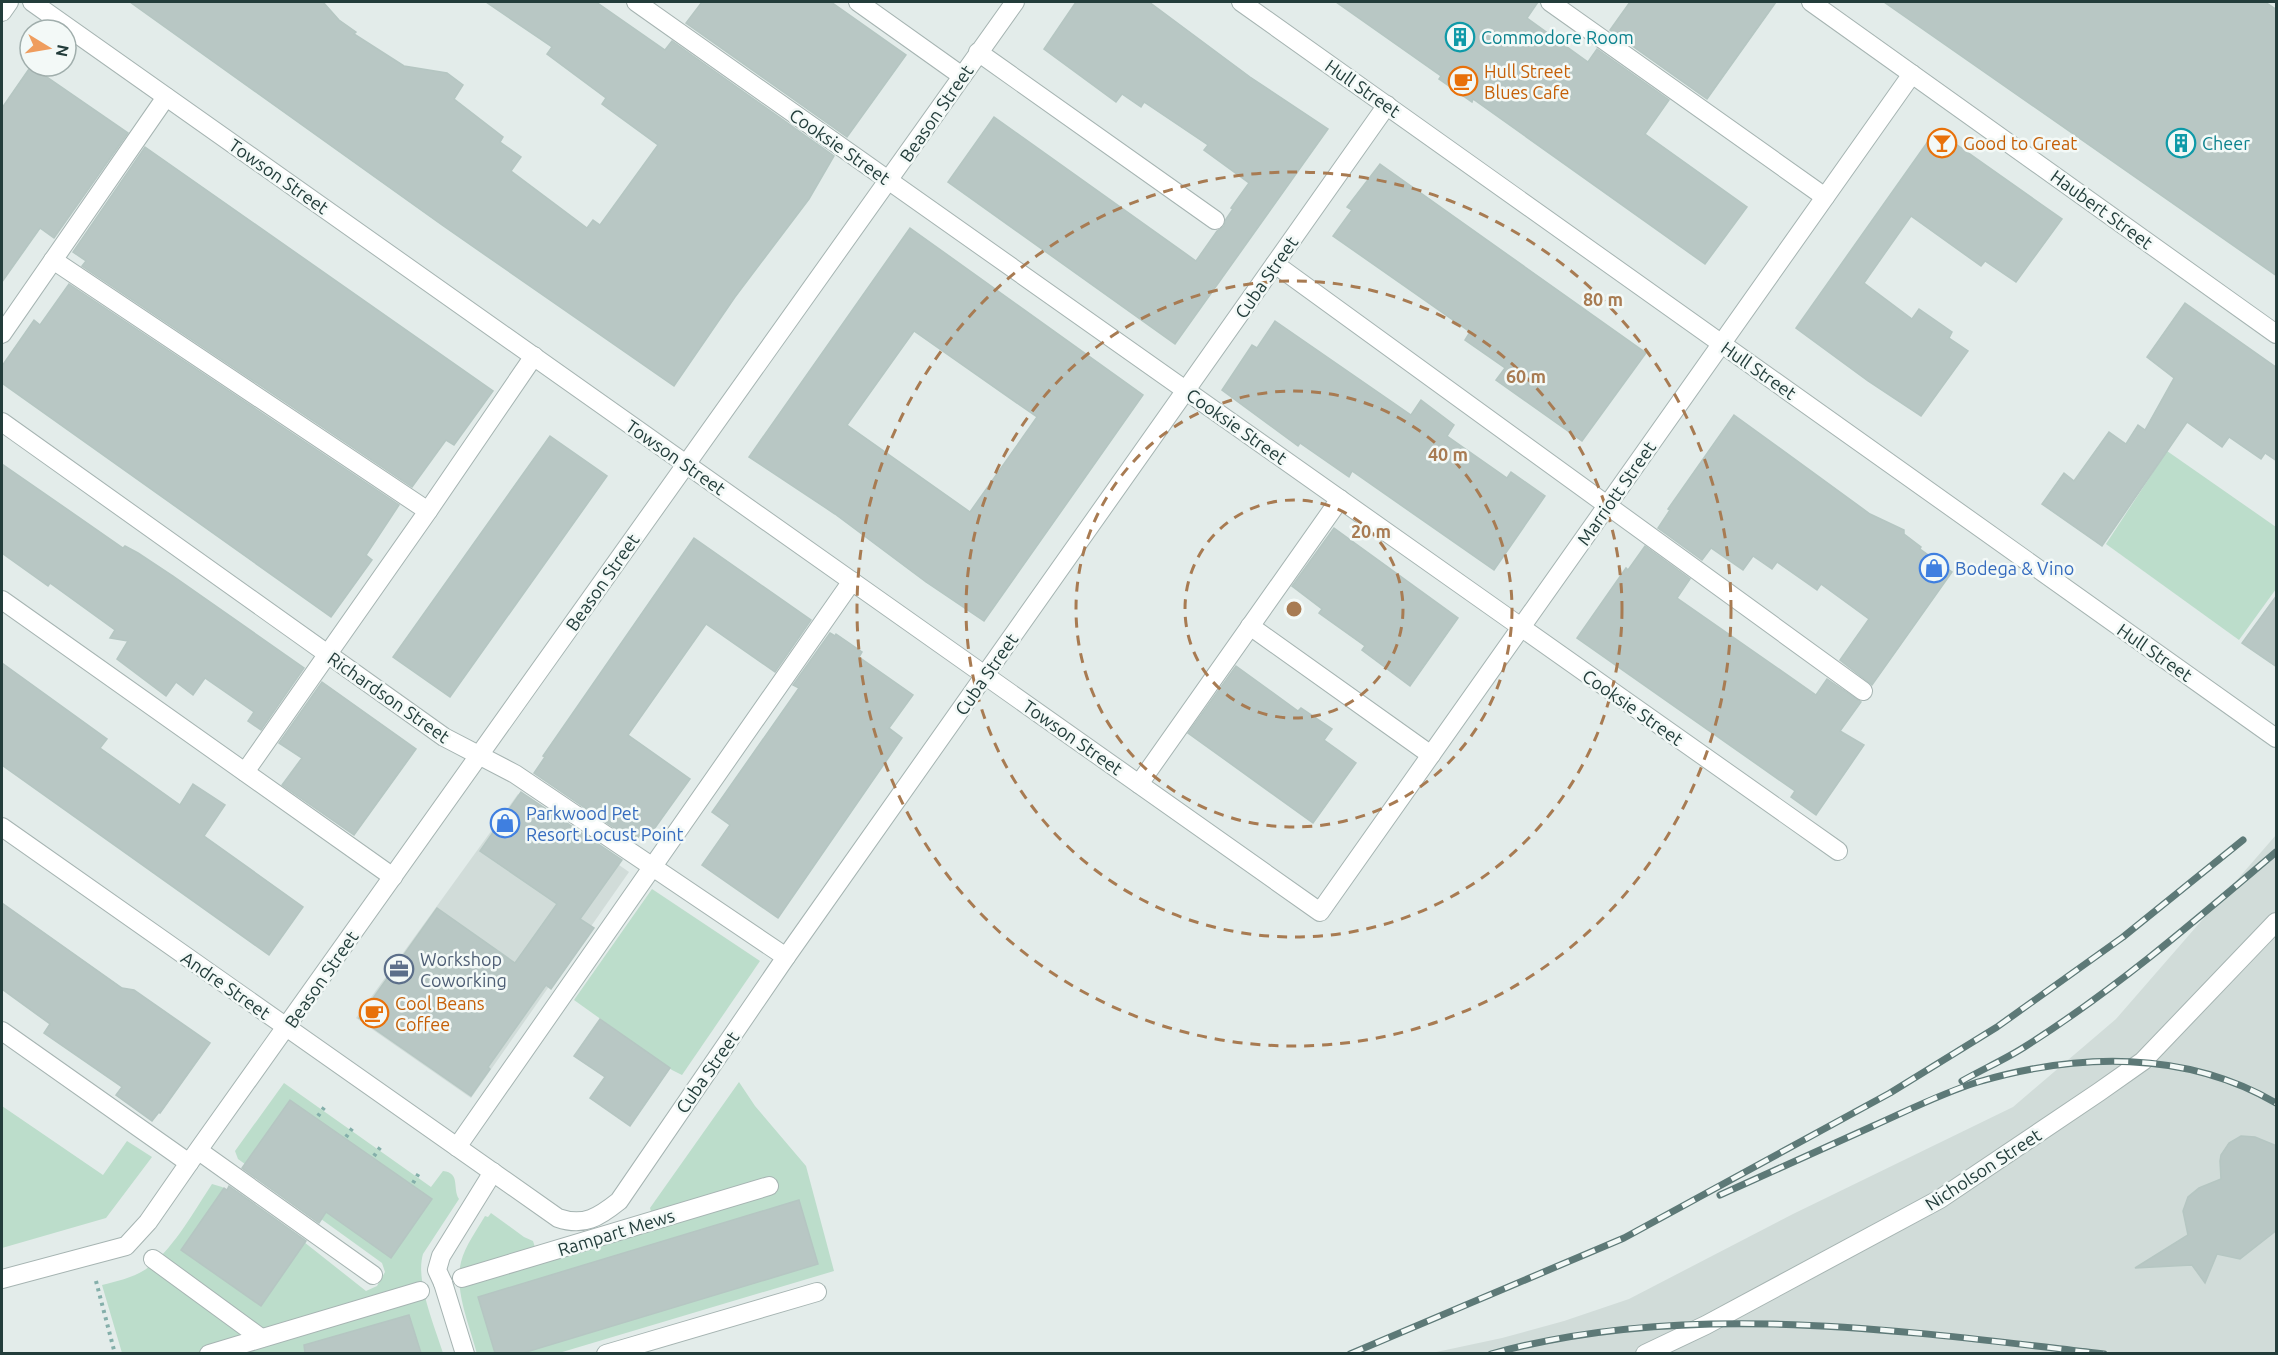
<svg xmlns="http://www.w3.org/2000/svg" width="2278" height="1355" font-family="Ubuntu,sans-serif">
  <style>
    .built { fill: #d1dcd9 }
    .green { fill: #bcddcb }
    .building { fill: #b8c7c4; stroke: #b5c6c2; stroke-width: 1.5; fill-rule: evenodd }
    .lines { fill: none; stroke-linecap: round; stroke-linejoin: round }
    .service-casing { stroke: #a6b4b2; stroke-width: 20 }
    .pedestrian-casing { stroke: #a6b4b2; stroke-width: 20 }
    .minor-casing { stroke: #a6b4b2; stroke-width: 20 }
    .path { stroke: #84afaa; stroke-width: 4; stroke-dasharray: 3 4.5; stroke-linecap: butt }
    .service { stroke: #fff; stroke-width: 18 }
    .pedestrian { stroke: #fff; stroke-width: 18 }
    .minor { stroke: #fff; stroke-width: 18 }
    .rail-casing { stroke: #5d7977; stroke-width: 7 }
    .rail { stroke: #f3f9f7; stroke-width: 4.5; stroke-dasharray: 14; stroke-linecap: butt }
    .ring { fill: none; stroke: #a87b52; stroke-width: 3; stroke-dasharray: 10 8 }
    .labels { text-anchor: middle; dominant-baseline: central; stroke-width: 5; stroke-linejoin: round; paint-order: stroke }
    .culture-label { font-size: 18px; fill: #0d838f; stroke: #f3f9f7; text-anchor: start }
    .food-label { font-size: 18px; fill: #c56008; stroke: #f3f9f7; text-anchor: start }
    .street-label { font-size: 18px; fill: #233d3b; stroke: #f3f9f7 }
    .shop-label { font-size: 18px; fill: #366cbe; stroke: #f3f9f7; text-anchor: start }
    .service-label { font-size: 18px; fill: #4e5e75; stroke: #f3f9f7; text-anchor: start }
    .centre { fill: #a87b52; stroke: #f3f9f7; stroke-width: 3 }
    .ring-label { font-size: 18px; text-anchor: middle; font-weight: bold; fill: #a87b52; stroke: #f3f9f7; stroke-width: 5; stroke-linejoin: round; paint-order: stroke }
  </style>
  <rect width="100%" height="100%" fill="#e3ecea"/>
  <g class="built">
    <path d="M518,794L629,872L471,1098L356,1018Z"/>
    <path d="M2276,835V1353L1427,1354L1502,1338L1564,1321L1629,1299L1793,1214L2013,1107L2116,1019Z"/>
  </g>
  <g class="green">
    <path d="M2167,451L2276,527V589L2239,640L2106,544Z"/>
    <path d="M652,889L760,961L682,1075L672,1070L574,1000Z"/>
    <path d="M739,1082L755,1106L806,1166L834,1271L559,1353L477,1354C470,1326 454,1291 461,1262C465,1246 477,1230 485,1216L488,1217L491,1213L524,1237L533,1241L540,1263L656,1228L650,1208Z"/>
    <path d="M284,1083L431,1187L443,1171C461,1173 452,1188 459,1199L423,1254C415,1281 435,1327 443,1353H122L102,1285C118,1281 137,1277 150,1266C176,1245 194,1211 212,1184L222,1187L304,1242L366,1291L377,1286L385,1272L382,1263L238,1159L235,1151Z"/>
    <path d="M2,1106L103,1175L127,1141L152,1157L106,1218L2,1248Z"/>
  </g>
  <g class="building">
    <path d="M130,2H323L339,20L356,32L354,34L404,66L447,73L463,85L454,99L503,137L500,142L521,157L511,171L587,228L593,220L600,225L658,145L602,104L606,98L547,54L552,47L486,2H596L665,50L672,41L834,156L809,199L735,297L674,386L442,225Z"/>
    <path d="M702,2H831L906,55L847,137L686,23Z"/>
    <path d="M1076,2H1149L1250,77L1328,129L1175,344L948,182L994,117L1196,261L1217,231L1224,226L1226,219L1233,209L1231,208L1249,183L1204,150L1208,145L1144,102L1141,107L1122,94L1116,102L1044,49Z"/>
    <path d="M1336,2H1538L1527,18L1588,62L1597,49L1669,100L1645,134L1747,207L1705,264L1473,99L1472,102L1439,79L1441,76Z"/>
    <path d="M1630,2H1776L1707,99L1610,30Z"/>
    <path d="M1884,2H2265L2277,10V276Z"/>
    <path d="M31,66L128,133L54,238L40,228L2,282V108Z"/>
    <path d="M1936,130L2062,219L2016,282L1985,261L1981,266L1911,216L1864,283L1912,319L1919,309L1952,332L1949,338L1968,351L1921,416L1868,381L1796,328Z"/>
    <path d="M145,147L493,391L454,445L446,440L412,487L82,266L86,261L73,252Z"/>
    <path d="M1380,164L1646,353L1582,441L1496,380L1505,368L1465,340L1470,332L1333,236L1352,210L1347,207Z"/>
    <path d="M910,228L1143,395L984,621L926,582L835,514L749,457ZM914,331L1037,417L970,512L847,425Z"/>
    <path d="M69,284L399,505L366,555L372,560L331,617L2,383V366L34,320L40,325Z"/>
    <path d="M2185,303L2277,368V461L2265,453L2261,459L2229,437L2222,447L2187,422L2102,546L2042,504L2064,473L2074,481L2109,432L2126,444L2138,425L2145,430L2174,378L2147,357Z"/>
    <path d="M1275,321L1411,415L1421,400L1454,425L1447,436L1507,478L1511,472L1545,496L1494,570L1352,471L1349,477L1300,443L1298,446L1222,390L1252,345L1257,348Z"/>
    <path d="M1734,415L1870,514L1904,530V534L1921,547L1920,549L1952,572L1872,685L1840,660L1869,619L1821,584L1817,590L1777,562L1772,569L1753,556L1743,570L1711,548L1702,560L1658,528L1670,510L1668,509Z"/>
    <path d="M550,436L607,476L450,697L393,657Z"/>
    <path d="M2,464L123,548L125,546L138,553L173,576L304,668L261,730L248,721L254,712L205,678L193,695L176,682L166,696L117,659L128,641L110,638L115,630L50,583L48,586L2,553Z"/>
    <path d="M1334,528L1458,618L1410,686L1362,650L1365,646L1319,613L1322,609L1292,586Z"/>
    <path d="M694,538L811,620L775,672L706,624L628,735L690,779L652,832L645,827L635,842L534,773L545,757L543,756Z"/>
    <path d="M1645,546L1690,579L1677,598L1816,695L1827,679L1861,702L1840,731L1864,745L1816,815L1791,797L1795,791L1577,638L1626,568L1628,570Z"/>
    <path d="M2277,595V667L2242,643Z"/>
    <path d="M830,633L835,636L836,634L862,652L859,657L913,695L889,728L902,738L778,918L702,865L730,825L712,812L799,688L793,685Z"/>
    <path d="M2,663L107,739L100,748L180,805L193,784L225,805L204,836L303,907L269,955L2,765Z"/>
    <path d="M1236,666L1298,711L1301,708L1332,729L1324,740L1356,763L1313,823L1188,733Z"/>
    <path d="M322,682L416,749L354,835L282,785L302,758L279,743Z"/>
    <path d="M521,792L622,860L580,919L594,928L551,989L546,985L488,1067L490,1069L471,1096L359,1018L437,908L515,963L557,904L480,851Z"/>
    <path d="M2,903L122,988L134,990L210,1043L160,1113L159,1112L152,1121L116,1095L122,1087L44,1033L50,1024L2,989Z"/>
    <path d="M600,1019L670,1068L630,1126L590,1098L605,1077L574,1056Z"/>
    <path d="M290,1100L432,1199L391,1258L326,1212L319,1223L242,1168Z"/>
    <path d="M2241,1136L2255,1137L2277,1146V1230L2240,1259L2217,1254L2205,1283L2192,1265L2135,1268L2188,1235L2183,1211L2188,1197L2199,1188L2221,1179L2220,1161L2221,1155L2229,1143Z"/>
    <path d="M229,1186L306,1241L261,1306L181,1250L224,1188L227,1190Z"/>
    <path d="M799,1200L818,1264L523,1353H495L478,1297Z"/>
    <path d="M409,1315L421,1353H305L304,1345Z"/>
  </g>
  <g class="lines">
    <g class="service-casing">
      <g id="service">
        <path d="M858,2L962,76"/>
        <path d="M1550,2L1825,197"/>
        <path d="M978,52L1215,220"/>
        <path d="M53,260L428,511"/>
        <path d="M1275,264L1863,691"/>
        <path d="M2,334L166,97"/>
        <path d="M2,600L393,877"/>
        <path d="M1250,626L1431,755"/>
        <path d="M245,772L428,511L534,356"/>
        <path d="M1139,784L1340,499"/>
        <path d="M2,1031L189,1163L148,1222L126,1246L2,1279"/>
        <path d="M457,1147L852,581"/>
        <path d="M199,1151L373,1275"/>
        <path d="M443,1283L465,1354"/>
        <path d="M606,1354L817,1292"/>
        <path d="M1645,1354L1706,1325L1940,1199L2099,1092L2143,1061L2276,922"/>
      </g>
    </g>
    <g class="pedestrian-casing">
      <g id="pedestrian">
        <path d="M153,1259L261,1338"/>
        <path d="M462,1278L769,1186"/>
        <path d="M209,1354L420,1291"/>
      </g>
    </g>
    <g class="minor-casing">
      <g id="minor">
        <path d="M32,2L1320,912L1912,74"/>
        <path d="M636,2L1838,851"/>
        <path d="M1241,2L2276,738"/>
        <path d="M1811,2L2276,334"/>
        <path d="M2,12L9,2"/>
        <path d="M2,422L444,737L515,774L786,957"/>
        <path d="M2,827L558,1218C584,1227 599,1217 619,1201L786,957L1387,105"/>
        <path d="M189,1163L1015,2"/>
        <path d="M443,1283L437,1270L441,1256L493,1172"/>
      </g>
    </g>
    <g class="path">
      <path d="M318,1116L326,1105"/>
      <path d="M346,1137L354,1126"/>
      <path d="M374,1156L382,1145"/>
      <path d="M413,1183L419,1173"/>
      <path d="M96,1281L115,1354"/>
    </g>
    <use href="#service" class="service"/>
    <use href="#pedestrian" class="pedestrian"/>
    <use href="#minor" class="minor"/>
    <g class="rail-casing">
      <g id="rail">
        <path d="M1962,1081C1983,1069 2006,1059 2026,1046C2116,989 2196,920 2276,852"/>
        <path d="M1720,1195C1771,1172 1822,1149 1873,1126C1907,1111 1942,1093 1978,1082C2077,1053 2185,1050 2276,1103"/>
        <path d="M1350,1354L1624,1238L1890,1093L1997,1027L2123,937L2243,840"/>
        <path d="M1491,1354C1687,1299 1905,1331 2104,1354"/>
      </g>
    </g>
    <use href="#rail" class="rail"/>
  </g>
  <g class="ring">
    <circle cx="1294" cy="609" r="109"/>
    <circle cx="1294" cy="609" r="218"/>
    <circle cx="1294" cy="609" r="328"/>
    <circle cx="1294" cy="609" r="437"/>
  </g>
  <defs>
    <g id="building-ring" transform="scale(1.5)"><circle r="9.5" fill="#f3f9f7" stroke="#0f9aa8" stroke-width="1.5"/><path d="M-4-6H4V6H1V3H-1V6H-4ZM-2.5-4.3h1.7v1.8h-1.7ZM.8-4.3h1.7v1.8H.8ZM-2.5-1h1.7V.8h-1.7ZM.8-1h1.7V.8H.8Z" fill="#0f9aa8"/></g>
    <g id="cafe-ring" transform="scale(1.5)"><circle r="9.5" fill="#f3f9f7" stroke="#e8710a" stroke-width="1.5"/><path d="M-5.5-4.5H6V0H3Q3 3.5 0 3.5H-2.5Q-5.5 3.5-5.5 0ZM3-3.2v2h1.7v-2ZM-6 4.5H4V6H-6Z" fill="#e8710a"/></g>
    <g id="bar-ring" transform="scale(1.5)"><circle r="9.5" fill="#f3f9f7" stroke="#e8710a" stroke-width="1.5"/><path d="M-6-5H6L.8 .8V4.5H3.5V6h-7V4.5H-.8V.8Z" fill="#e8710a"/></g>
    <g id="shop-ring" transform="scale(1.5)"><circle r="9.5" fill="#f3f9f7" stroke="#3f7fe0" stroke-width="1.5"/><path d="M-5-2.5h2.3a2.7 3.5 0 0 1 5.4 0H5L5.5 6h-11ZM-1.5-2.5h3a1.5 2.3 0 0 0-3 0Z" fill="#3f7fe0"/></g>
    <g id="office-ring" transform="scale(1.5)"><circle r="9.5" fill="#f3f9f7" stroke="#5c6f8a" stroke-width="1.5"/><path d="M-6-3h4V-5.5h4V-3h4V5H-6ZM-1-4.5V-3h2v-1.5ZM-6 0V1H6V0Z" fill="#5c6f8a"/></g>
  </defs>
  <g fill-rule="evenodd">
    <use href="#building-ring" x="1460" y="37"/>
    <use href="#cafe-ring" x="1463" y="81"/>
    <use href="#bar-ring" x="1942" y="143"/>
    <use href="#building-ring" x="2181" y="143"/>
    <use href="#shop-ring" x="1934" y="568"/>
    <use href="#shop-ring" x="505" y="823"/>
    <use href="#office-ring" x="399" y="969"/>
    <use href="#cafe-ring" x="374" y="1013"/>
  </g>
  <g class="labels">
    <g class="culture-label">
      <text x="1481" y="37">Commodore Room</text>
      <text x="2202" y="143">Cheer</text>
    </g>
    <g class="food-label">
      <text x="1484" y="71">Hull Street<tspan x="1484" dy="21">Blues Cafe</tspan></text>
      <text x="1963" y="143">Good to Great</text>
      <text x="395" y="1003">Cool Beans<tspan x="395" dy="21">Coffee</tspan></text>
    </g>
    <g class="street-label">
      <text transform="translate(1363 88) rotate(35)">Hull Street</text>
      <text transform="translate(936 113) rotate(-55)">Beason Street</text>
      <text transform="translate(840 146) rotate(35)">Cooksie Street</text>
      <text transform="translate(279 176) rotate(35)">Towson Street</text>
      <text transform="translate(2102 209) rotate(36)">Haubert Street</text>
      <text transform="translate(1266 277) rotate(-55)">Cuba Street</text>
      <text transform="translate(1759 370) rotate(35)">Hull Street</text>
      <text transform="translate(1237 426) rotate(35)">Cooksie Street</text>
      <text transform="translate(676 457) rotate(35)">Towson Street</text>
      <text transform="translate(1616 493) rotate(-55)">Marriott Street</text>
      <text transform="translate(602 582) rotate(-55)">Beason Street</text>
      <text transform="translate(2155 652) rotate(35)">Hull Street</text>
      <text transform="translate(986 674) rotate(-55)">Cuba Street</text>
      <text transform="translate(389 697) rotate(35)">Richardson Street</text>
      <text transform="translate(1633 707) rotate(35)">Cooksie Street</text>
      <text transform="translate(1073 737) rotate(35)">Towson Street</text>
      <text transform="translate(321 979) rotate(-55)">Beason Street</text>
      <text transform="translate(226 985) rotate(35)">Andre Street</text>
      <text transform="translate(707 1072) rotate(-55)">Cuba Street</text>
      <text transform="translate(1983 1169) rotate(-33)">Nicholson Street</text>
      <text transform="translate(616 1232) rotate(-17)">Rampart Mews</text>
    </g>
    <g class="shop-label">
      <text x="1955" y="568">Bodega &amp; Vino</text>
      <text x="526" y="813">Parkwood Pet<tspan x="526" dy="21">Resort Locust Point</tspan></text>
    </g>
    <g class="service-label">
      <text x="420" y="959">Workshop<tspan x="420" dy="21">Coworking</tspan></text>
    </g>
  </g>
  <circle cx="1294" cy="609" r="9" class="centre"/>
  <g class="ring-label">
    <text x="1603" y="306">80 m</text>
    <text x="1526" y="383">60 m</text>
    <text x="1448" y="461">40 m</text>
    <text x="1371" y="538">20 m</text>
  </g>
  <rect width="2278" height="1355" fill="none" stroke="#233d3b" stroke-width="6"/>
  <g transform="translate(48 48) rotate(101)"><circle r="28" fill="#f3f9f7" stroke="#a0aeac" stroke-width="1.5"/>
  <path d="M0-4.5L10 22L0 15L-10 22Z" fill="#ef9d5e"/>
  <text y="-9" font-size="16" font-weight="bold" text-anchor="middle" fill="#233d3b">N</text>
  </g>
</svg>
